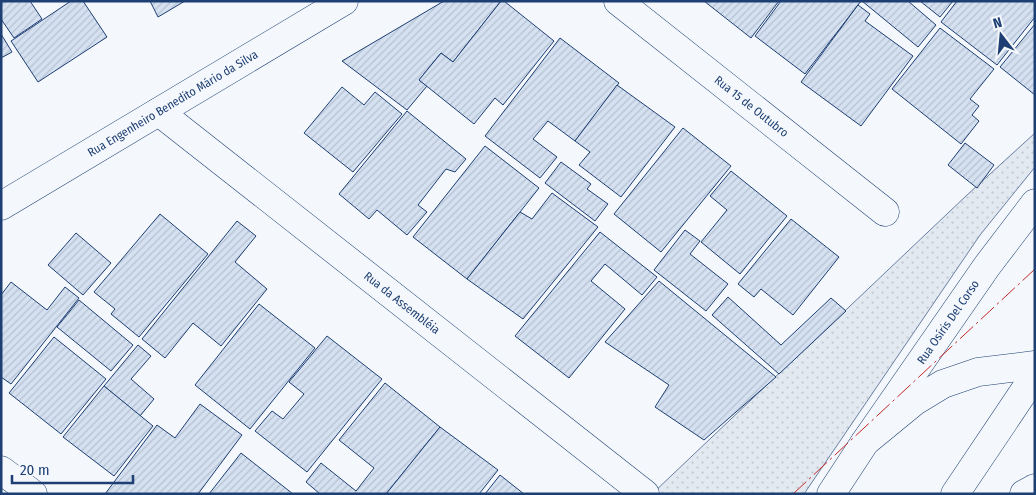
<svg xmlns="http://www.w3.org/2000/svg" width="1036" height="495" font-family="'Fira Sans Condensed',sans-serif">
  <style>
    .grass { fill: url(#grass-dots); stroke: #687fa3 }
    .building { fill: url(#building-hatch); stroke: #1d3f73 }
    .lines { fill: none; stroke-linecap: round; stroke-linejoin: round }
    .minor-casing { stroke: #1d3f73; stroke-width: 29 }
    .tertiary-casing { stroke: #1d3f73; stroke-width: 29 }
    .secondary-casing { stroke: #1d3f73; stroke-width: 29 }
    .minor { stroke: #f4f7fb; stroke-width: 28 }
    .tertiary { stroke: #f4f7fb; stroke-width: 28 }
    .secondary { stroke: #f4f7fb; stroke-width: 28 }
    .power { stroke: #c62828; stroke-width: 1; stroke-dasharray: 18 4 2.5 4; stroke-linecap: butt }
    .labels { text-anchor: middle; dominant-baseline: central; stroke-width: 4; stroke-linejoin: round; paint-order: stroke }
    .street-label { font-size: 12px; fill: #1d3f73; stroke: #f4f7fb }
  </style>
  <defs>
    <pattern id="grass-dots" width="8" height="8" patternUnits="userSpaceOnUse" patternTransform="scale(1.25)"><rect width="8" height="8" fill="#e3e9f0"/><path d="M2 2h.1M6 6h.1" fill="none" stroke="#c2c9d1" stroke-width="1.8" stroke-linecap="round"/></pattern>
    <pattern id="building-hatch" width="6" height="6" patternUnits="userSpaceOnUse" patternTransform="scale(1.25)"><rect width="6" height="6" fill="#d5e0f0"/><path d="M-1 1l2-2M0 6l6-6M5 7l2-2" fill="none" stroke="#b6c1d1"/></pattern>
  </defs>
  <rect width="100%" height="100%" fill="#f4f7fb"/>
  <path class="grass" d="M1035,133V167L980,235L804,494H652L967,195Z"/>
  <g class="building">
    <path d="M4,1H30L42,19L14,38L1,19V3Z"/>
    <path d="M71,1H83L107,37L38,82L11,41Z"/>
    <path d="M150,1H185L158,17Z"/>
    <path d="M444,1H501L453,62L441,53L419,80L427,86L407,110L342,61Z"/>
    <path d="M501,1H504L554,41L503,105L495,98L474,124L419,80L441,53L453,62Z"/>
    <path d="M704,1H779L751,38Z"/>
    <path d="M781,1H861L805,74L755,36Z"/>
    <path d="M862,1H908L936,25L918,47Z"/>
    <path d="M920,1H953L940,17Z"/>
    <path d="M957,1H1035V17L997,65L941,22Z"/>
    <path d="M858,5L870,14L865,21L913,56L861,126L801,82Z"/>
    <path d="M1035,24V95L1000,67Z"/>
    <path d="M940,28L994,69L970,99L979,106L972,115L979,121L961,144L892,89Z"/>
    <path d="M1,34L12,52L1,58Z"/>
    <path d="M560,38L619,83L575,141L548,121L533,139L557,157L540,178L485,136Z"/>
    <path d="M617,85L675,127L621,197L579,165L590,152L575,141Z"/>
    <path d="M342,87L364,105L375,92L402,114L353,172L304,133Z"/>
    <path d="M407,111L466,159L455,172L446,169L418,205L427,212L407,235L377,210L369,219L339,194Z"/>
    <path d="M683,128L731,166L661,252L614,214Z"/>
    <path d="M965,143L994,165L977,188L948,165Z"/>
    <path d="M485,146L539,188L467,279L413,237Z"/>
    <path d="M561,162L591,184L587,189L608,204L595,221L545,183Z"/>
    <path d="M731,171L787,216L740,274L701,242L727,210L710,196Z"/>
    <path d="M552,193L598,227L523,319L467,279L520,212L532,219Z"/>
    <path d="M160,214L208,254L139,337L111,314L115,309L94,292Z"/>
    <path d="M791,219L839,257L793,315L761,289L754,297L738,284Z"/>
    <path d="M237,221L256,236L235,262L267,289L221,346L193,323L165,358L142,339Z"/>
    <path d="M685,230L700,241L690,254L728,284L706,311L654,270Z"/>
    <path d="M600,232L657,277L642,295L605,264L591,281L625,309L569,378L515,336Z"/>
    <path d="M76,233L111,263L83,295L48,265Z"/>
    <path d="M659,281L776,377L704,440L655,407L669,385L605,342Z"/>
    <path d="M11,282L47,310L65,287L79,298L11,384L1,377V295Z"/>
    <path d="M728,297L781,345L831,298L846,311L779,374L712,315Z"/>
    <path d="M79,300L133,345L111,371L57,327Z"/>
    <path d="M259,304L315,348L250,429L195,385Z"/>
    <path d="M327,336L382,379L307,472L255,431L272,411L283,419L304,394L289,382Z"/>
    <path d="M54,337L106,379L61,434L9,393Z"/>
    <path d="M138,345L151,356L131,379L154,399L140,416L104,386Z"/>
    <path d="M385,383L440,427L386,494H320L306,482L321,463L356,491L374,468L339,440Z"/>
    <path d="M104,386L153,426L114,476L63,437Z"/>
    <path d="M200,404L242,435L198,494H105L157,425L175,438Z"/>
    <path d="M440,427L498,470L479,494H386Z"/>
    <path d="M241,453L293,494H209Z"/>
    <path d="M500,475L524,494H485Z"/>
  </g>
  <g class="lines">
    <g class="minor-casing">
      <g id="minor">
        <path id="s1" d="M618,1L885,212"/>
        <path id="s2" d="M159,112L645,494"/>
        <path d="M1,470L33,494"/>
      </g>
    </g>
    <g class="tertiary-casing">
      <g id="tertiary">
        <path id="s3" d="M1,206L344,1"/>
        <path d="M1024,494L1035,488"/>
      </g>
    </g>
    <g class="secondary-casing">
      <g id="secondary">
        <path id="s4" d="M865,442L987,266L1035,203"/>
        <path d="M831,494L865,442L915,401L943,384L978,372L1035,365"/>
        <path d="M955,494L1035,375"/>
      </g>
    </g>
    <use href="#minor" class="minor"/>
    <use href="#tertiary" class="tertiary"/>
    <use href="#secondary" class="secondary"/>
    <path class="power" d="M793,494L1035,269"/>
  </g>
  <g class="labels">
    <g class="street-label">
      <text stroke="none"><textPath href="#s3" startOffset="200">Rua Engenheiro Benedito Mário da Silva</textPath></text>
      <text stroke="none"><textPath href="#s1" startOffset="170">Rua 15 de Outubro</textPath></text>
      <text stroke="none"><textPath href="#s2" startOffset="309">Rua da Assembléia</textPath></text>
      <text stroke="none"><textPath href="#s4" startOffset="146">Rua Osíris Del Corso</textPath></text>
    </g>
  </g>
  <rect width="1036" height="495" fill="none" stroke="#1d3f73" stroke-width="5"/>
  <g transform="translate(1001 35) rotate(344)" stroke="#f4f7fb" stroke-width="4" paint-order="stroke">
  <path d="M0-4L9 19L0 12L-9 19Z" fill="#1d3f73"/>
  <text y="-8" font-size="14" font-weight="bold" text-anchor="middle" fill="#1d3f73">N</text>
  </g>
  <path d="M12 475v8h121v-8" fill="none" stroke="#1d3f73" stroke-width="2.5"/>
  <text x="20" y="475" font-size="15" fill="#1d3f73" stroke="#f4f7fb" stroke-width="4" paint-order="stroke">20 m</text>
</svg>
